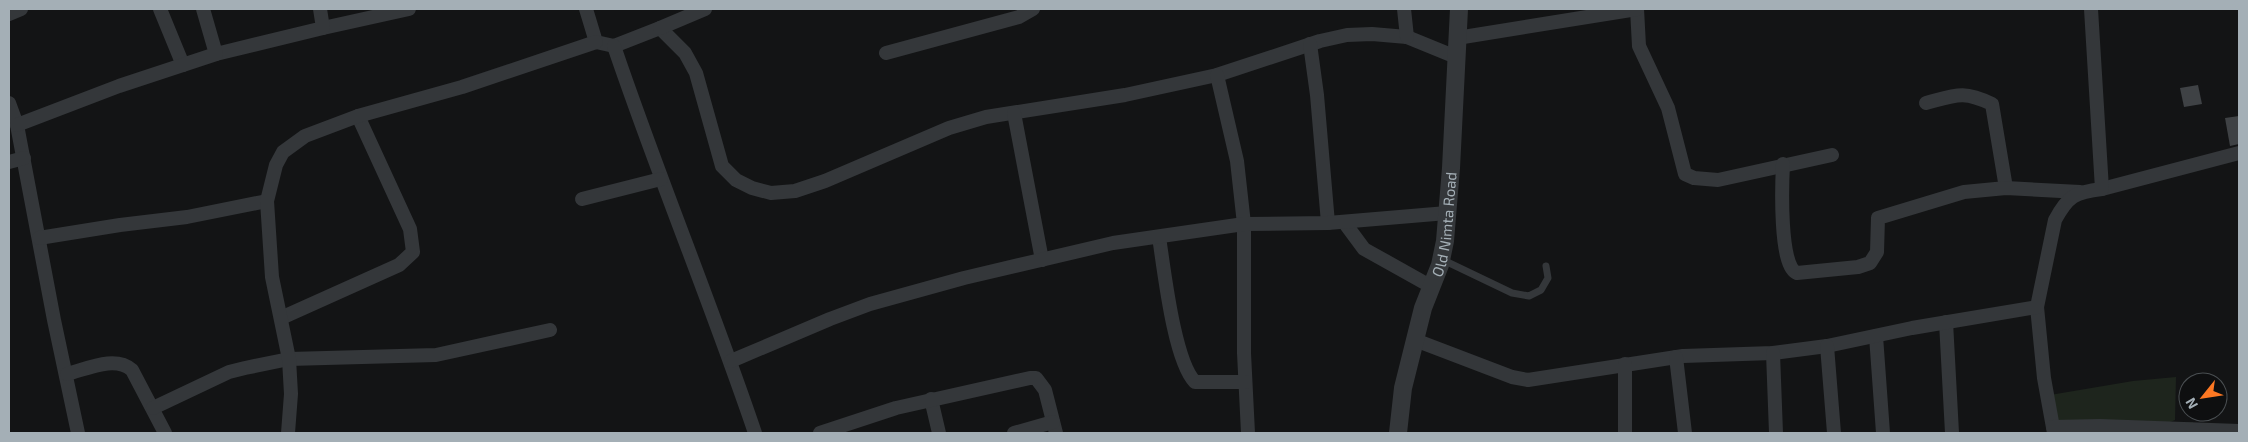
<svg xmlns="http://www.w3.org/2000/svg" width="2248" height="442" font-family="'Exo 2',sans-serif">
  <style>
    .green { fill: #1e251d }
    .building { fill: #3f4245 }
    .lines { fill: none; stroke-linecap: round; stroke-linejoin: round }
    .service { stroke: #34373a; stroke-width: 7 }
    .minor { stroke: #34373a; stroke-width: 14 }
    .tertiary { stroke: #34373a; stroke-width: 18 }
    .labels { text-anchor: middle; dominant-baseline: central; stroke-width: 4; stroke-linejoin: round; paint-order: stroke }
    .street-label { font-size: 15px; fill: #a4afb6; stroke: #0e0f10 }
  </style>
  <rect width="100%" height="100%" fill="#131415"/>
  <path class="green" d="M2176,377L2175,420L2168,423L2193,422L2194,433L2053,427L2050,395L2133,381Z"/>
  <g class="building">
    <path d="M2198,85L2202,104L2184,107L2180,88Z"/>
    <path d="M2239,116V144L2230,146L2225,118Z"/>
  </g>
  <g class="lines">
    <path class="service" d="M1441,259L1512,293L1529,296L1541,290L1548,278L1546,266"/>
    <g class="minor">
      <path d="M160,9L183,65"/>
      <path d="M586,9L596,42L614,46L660,28L685,53L696,73L722,166L736,180L752,188L771,193L795,191L825,181L949,128L986,117L1125,95L1217,75L1320,41L1347,35L1372,34L1407,37L1456,57"/>
      <path d="M1404,9L1407,37"/>
      <path d="M1637,9L1639,46L1668,108L1685,174L1694,178L1718,180L1832,155"/>
      <path d="M9,14L21,9"/>
      <path d="M323,28L409,9"/>
      <path d="M660,28L705,9"/>
      <path d="M1457,38L1637,9"/>
      <path d="M1310,44L1317,95L1328,223"/>
      <path d="M614,46C658,176 711,303 755,433"/>
      <path d="M886,53L1019,17L1033,9"/>
      <path d="M216,54L323,28L320,9"/>
      <path d="M1217,75L1237,161L1244,224V353L1248,433"/>
      <path d="M9,103L17,125L54,320L78,433"/>
      <path d="M1926,103C1956,95 1963,90 1992,104L2006,188"/>
      <path d="M1014,113L1042,260"/>
      <path d="M17,125L119,86L216,54L203,9"/>
      <path d="M9,162L24,158"/>
      <path d="M1783,164C1782,183 1779,267 1797,273L1858,267L1870,263L1877,252L1878,218L1964,192L2006,188L2080,192"/>
      <path d="M2102,189L2239,153"/>
      <path d="M582,199L661,179"/>
      <path d="M1344,222L1364,249L1432,287"/>
      <path d="M1159,237C1164,269 1174,361 1195,382H1245"/>
      <path d="M39,238L120,225L187,217L267,201"/>
      <path d="M2037,307L2044,378L2054,433"/>
      <path d="M281,318L399,265L413,252L410,229L358,116"/>
      <path d="M1946,322L1952,433"/>
      <path d="M1876,336L1883,433"/>
      <path d="M1415,340L1512,377L1528,380L1683,356L1773,353L1827,346L1912,328L2037,307L2055,220C2068,196 2075,192 2102,189L2091,9"/>
      <path d="M1827,346L1834,433"/>
      <path d="M1773,353L1776,433"/>
      <path d="M1676,357L1685,433"/>
      <path d="M731,361L830,319L870,304L964,278L1113,243L1244,224L1328,223L1447,213"/>
      <path d="M1625,364V433"/>
      <path d="M67,374C87,369 115,355 132,370L165,433"/>
      <path d="M931,399L939,433"/>
      <path d="M153,408L229,372L245,368L289,359L436,355L550,330"/>
      <path d="M2053,427L2100,426L2239,431"/>
      <path d="M288,433L291,394L289,359L272,277L267,201L276,165L283,152L305,136L358,116L462,87L596,42"/>
      <path d="M820,433L896,408L1030,378H1036L1045,390L1056,433"/>
      <path d="M1014,433L1053,422"/>
    </g>
    <path class="tertiary" id="s1" d="M1398,433L1403,388L1423,308L1440,265L1445,241L1451,168L1459,9"/>
  </g>
  <g class="labels">
    <g class="street-label">
      <text stroke="none"><textPath href="#s1" startOffset="215">Old Nimta Road</textPath></text>
    </g>
  </g>
  <rect width="2248" height="442" fill="none" stroke="#a4afb6" stroke-width="20"/>
  <g transform="translate(2203 397) rotate(240)"><circle r="24" fill="#0e0f10" stroke="#4a4f52"/>
  <path d="M0-4L9 19L0 12L-9 19Z" fill="#fd7823"/>
  <text y="-8" font-size="14" font-weight="bold" text-anchor="middle" fill="#a4afb6">N</text>
  </g>
</svg>
